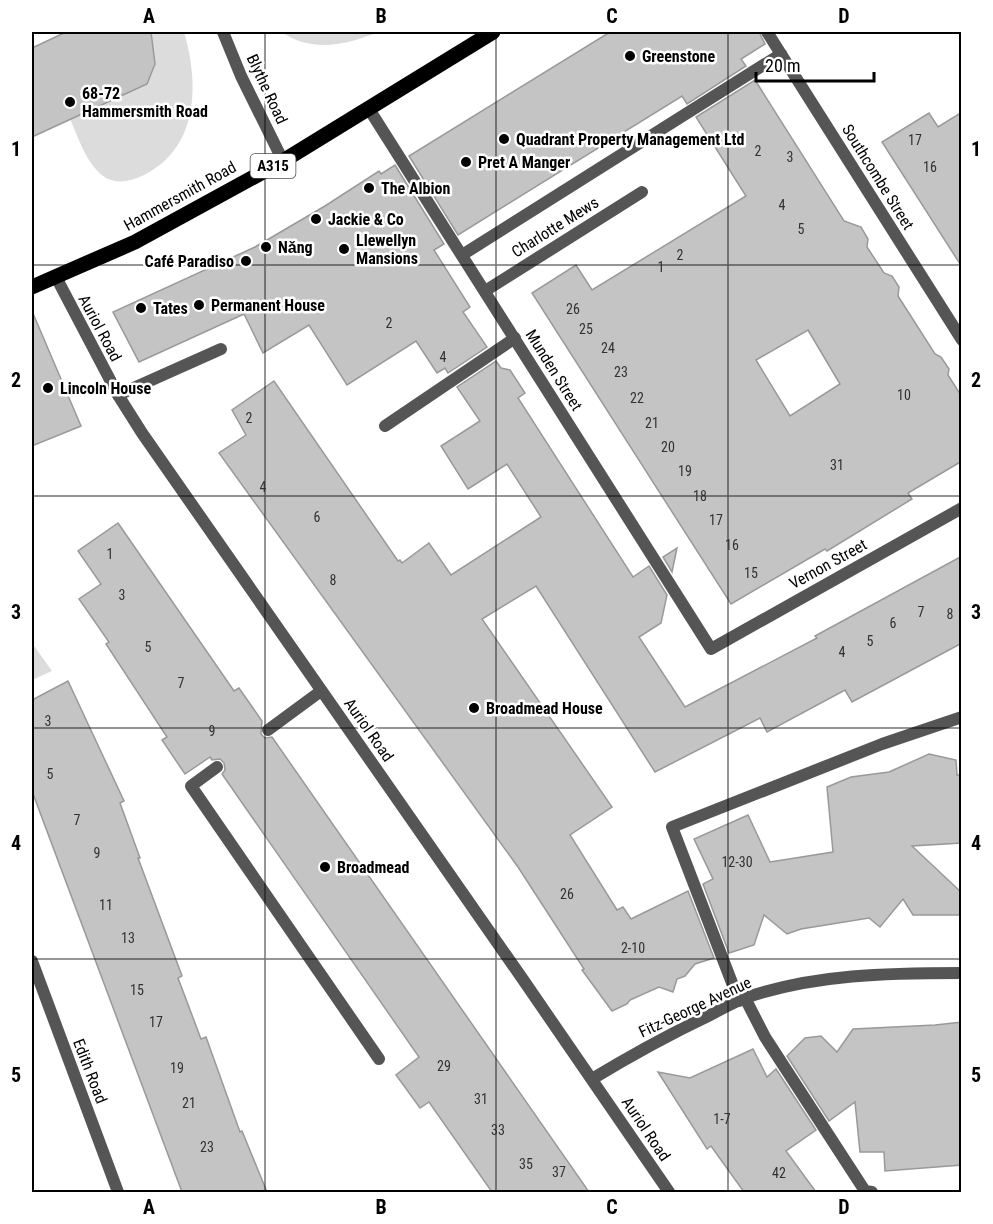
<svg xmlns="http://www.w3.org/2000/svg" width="993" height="1224" font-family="'Roboto Condensed',sans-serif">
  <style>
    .green { fill: #dcdcdc }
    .building { fill: #c4c4c4; stroke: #999; stroke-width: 1.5; fill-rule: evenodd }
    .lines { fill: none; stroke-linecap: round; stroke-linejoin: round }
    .service { stroke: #555; stroke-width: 12 }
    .minor { stroke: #555; stroke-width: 12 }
    .primary { stroke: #000; stroke-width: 15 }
    .grid { fill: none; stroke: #000; stroke-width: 1.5; stroke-opacity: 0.55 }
    .poi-dot { fill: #000; stroke: #fff; stroke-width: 2 }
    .labels { text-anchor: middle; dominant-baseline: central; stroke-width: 5; stroke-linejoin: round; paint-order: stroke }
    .number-label { font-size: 14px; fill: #313131 }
    .shield { fill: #fff; stroke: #4c4c4c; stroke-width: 1.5 }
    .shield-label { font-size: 15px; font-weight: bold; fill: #000 }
    .poi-label { font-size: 16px; font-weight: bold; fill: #000; stroke: #fff; text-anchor: start }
    .street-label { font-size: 16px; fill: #000; stroke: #fff }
    .neatline { fill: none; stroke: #000; stroke-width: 2 }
    .grid-label { font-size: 20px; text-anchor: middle; font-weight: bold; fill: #000 }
  </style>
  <rect width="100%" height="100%" fill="#fff"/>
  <g class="green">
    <path d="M151,32H184C199,83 199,146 146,174C134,180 119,185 106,178C87,166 79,139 70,119L147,84L155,64Z"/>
    <path d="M282,32H378C347,45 311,53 282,32Z"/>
    <path d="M32,643L52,671L32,680Z"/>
  </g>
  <g class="building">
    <path d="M66,32H151L155,64L147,84L32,137V48Z"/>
    <path d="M610,32H759L765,44L741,59L746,66L687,104L682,96L458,235L409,156Z"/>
    <path d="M755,80L844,221L861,227L868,239L867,247L884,273L892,276L899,287L898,296L935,354L941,357L949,369L948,375L962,397V461L908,493L912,499L827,551L825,549L731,604L532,293L576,265L592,290L746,196L696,117ZM808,330L840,384L790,416L756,360Z"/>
    <path d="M962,112V267L882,142L929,113L938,127Z"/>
    <path d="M395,165L444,244L434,250L470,307L463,312L487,347L448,373L445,368L437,373L416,341L347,385L309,325L263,353L244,314L139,362L113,312L255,247L325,206L379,171L381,174Z"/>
    <path d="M32,311L81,426L32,446Z"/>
    <path d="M496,361L501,368L510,370L525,393L518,398L633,577L649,566L667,595L661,623L639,637L685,707L817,638L815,636L962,556V643L852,702L845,690L767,732L760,718L655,772L536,586L482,619L612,807L570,835L617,910L623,907L631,919L688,891L714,958L695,964L685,976L677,979L673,992L659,987L630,1000L627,1004L612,1011L582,970L584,969L518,867L219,453L246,435L232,410L274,381L398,561L400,560L402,563L429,543L451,575L541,517L507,464L468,489L441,446L480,421L457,387Z"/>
    <path d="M118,523L234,691L239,688L262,721L261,734L265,738L272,737L589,1192H492L429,1102L420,1108L396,1075L419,1057L222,774L225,770L224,763L220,759L212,760L210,757L185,774L162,740L167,737L106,644L109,642L79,599L101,584L78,551Z"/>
    <path d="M677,548L672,572L663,557Z"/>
    <path d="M68,681L124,801L120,803L140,858H138L182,976L178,978L201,1039L206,1037L240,1132L242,1131L267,1192H182L32,791V700Z"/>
    <path d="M929,754L956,760L957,775H962V843L912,846L962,893V915H913L903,899L880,927L869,918L801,929L787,934L764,915L754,945L729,953L703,884L713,879L694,839L748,815L770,862L833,852L827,787L851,777L889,772Z"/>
    <path d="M962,1022V1165L885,1171L884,1152H860L855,1102L829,1121L787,1056L805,1038L821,1036L837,1052L853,1029L935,1025Z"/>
    <path d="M753,1049L767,1077L776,1069L816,1130L786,1151L816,1192H744L711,1146L707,1149L658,1072L690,1078Z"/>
  </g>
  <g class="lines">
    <g class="service">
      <path d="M462,255L781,54"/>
      <path d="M118,395L221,349"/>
      <path d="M385,426L515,338"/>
      <path d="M268,730L321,691"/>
      <path d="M217,767L191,786L379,1059"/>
      <path d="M745,998L765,1037L865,1191L872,1192"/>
      <path d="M739,1001L672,827L882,744L962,717"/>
    </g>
    <g class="minor">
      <path d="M223,32L241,76L283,161"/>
      <path d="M767,32L962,340"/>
      <path d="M369,109L711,649L962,508"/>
      <path d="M56,277L118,395L142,433L524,981L669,1192"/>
      <path d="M485,291L642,192"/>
      <path d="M32,961L118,1192"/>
      <path d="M592,1079C630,1056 668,1035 708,1016C720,1010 732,1003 745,998C814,974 889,973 962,973"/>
    </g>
    <path class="primary" d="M32,287L135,242L283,161L493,32"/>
  </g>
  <path class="grid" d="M265,32V1192M496,32V1192M728,32V1192M32,265H962M32,496H962M32,728H962M32,959H962"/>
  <g class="poi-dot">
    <circle cx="630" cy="56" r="6"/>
    <circle cx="70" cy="102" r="6"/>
    <circle cx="504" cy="139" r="6"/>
    <circle cx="466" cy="162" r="6"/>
    <circle cx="369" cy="188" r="6"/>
    <circle cx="316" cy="219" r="6"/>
    <circle cx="266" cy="247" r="6"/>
    <circle cx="344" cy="249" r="6"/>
    <circle cx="246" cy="261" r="6"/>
    <circle cx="199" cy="305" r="6"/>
    <circle cx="141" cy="308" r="6"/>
    <circle cx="48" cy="388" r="6"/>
    <circle cx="474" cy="708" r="6"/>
    <circle cx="325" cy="867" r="6"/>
  </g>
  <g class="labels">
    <g class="number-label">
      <text x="915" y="140">17</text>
      <text x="758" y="151">2</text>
      <text x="790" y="157">3</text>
      <text x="930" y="167">16</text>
      <text x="782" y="205">4</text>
      <text x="801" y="229">5</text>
      <text x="680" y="255">2</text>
      <text x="661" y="267">1</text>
      <text x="573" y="309">26</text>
      <text x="389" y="323">2</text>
      <text x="586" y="329">25</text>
      <text x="608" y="348">24</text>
      <text x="443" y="357">4</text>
      <text x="621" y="372">23</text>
      <text x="904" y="395">10</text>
      <text x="637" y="398">22</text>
      <text x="249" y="418">2</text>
      <text x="652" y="423">21</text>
      <text x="668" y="447">20</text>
      <text x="837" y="465">31</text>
      <text x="685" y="471">19</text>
      <text x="263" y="487">4</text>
      <text x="700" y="496">18</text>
      <text x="317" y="517">6</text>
      <text x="716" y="520">17</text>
      <text x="732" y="545">16</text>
      <text x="110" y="554">1</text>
      <text x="751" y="573">15</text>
      <text x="333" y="580">8</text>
      <text x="122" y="595">3</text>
      <text x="921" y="612">7</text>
      <text x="950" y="614">8</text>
      <text x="893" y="623">6</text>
      <text x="870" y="641">5</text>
      <text x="148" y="647">5</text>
      <text x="842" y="652">4</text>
      <text x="181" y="683">7</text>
      <text x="48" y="721">3</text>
      <text x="212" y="731">9</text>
      <text x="50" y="774">5</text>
      <text x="77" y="820">7</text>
      <text x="97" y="853">9</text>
      <text x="737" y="862">12-30</text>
      <text x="567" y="894">26</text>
      <text x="106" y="905">11</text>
      <text x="128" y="938">13</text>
      <text x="633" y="948">2-10</text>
      <text x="137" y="990">15</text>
      <text x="156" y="1022">17</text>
      <text x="444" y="1066">29</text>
      <text x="177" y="1068">19</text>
      <text x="481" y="1099">31</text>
      <text x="189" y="1103">21</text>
      <text x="722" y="1119">1-7</text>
      <text x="498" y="1130">33</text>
      <text x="207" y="1147">23</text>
      <text x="526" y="1164">35</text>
      <text x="559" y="1172">37</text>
      <text x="779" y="1173">42</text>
    </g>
    <rect class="shield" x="250.5" y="154" width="45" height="24" rx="4.5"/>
    <g class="shield-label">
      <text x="273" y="166">A315</text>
    </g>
    <g class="poi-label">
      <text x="642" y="56">Greenstone</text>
      <text x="82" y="93">68-72<tspan x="82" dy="18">Hammersmith Road</tspan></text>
      <text x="516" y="139">Quadrant Property Management Ltd</text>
      <text x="478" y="162">Pret A Manger</text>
      <text x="381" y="188">The Albion</text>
      <text x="328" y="219">Jackie &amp; Co</text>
      <text x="356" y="240">Llewellyn<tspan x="356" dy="18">Mansions</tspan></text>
      <text x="278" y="247">Nǎng</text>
      <text x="234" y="261" text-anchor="end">Café Paradiso</text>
      <text x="211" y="305">Permanent House</text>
      <text x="153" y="308">Tates</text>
      <text x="60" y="388">Lincoln House</text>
      <text x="486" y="708">Broadmead House</text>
      <text x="337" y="867">Broadmead</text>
    </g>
    <g class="street-label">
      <text transform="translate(267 89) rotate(65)">Blythe Road</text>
      <text transform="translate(878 177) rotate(58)">Southcombe Street</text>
      <text transform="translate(180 196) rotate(-29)">Hammersmith Road</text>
      <text transform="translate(555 227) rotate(-32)">Charlotte Mews</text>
      <text transform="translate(100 328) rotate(62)">Auriol Road</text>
      <text transform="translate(554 370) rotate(58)">Munden Street</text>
      <text transform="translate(828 564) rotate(-29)">Vernon Street</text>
      <text transform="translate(369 730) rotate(55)">Auriol Road</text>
      <text transform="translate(695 1007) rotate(-25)">Fitz-George Avenue</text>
      <text transform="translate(90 1071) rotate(69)">Edith Road</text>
      <text transform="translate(646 1129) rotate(56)">Auriol Road</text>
    </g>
  </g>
  <rect width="993" height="1224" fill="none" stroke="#ffffff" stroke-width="66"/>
  <path d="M756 72v9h118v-9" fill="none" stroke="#000000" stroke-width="3"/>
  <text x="765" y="72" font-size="18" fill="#000000" stroke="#ffffff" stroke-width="4.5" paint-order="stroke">20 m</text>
  <rect x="33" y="33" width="927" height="1158" class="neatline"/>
  <g class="grid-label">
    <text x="149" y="23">A</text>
    <text x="381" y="23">B</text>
    <text x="612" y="23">C</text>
    <text x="844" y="23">D</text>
    <text x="16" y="156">1</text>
    <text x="976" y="156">1</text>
    <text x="16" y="387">2</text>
    <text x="976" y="387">2</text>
    <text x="16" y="619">3</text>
    <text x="976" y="619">3</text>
    <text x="16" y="850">4</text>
    <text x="976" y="850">4</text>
    <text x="16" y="1082">5</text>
    <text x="976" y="1082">5</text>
    <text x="149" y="1214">A</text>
    <text x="381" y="1214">B</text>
    <text x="612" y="1214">C</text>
    <text x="844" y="1214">D</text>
  </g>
</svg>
